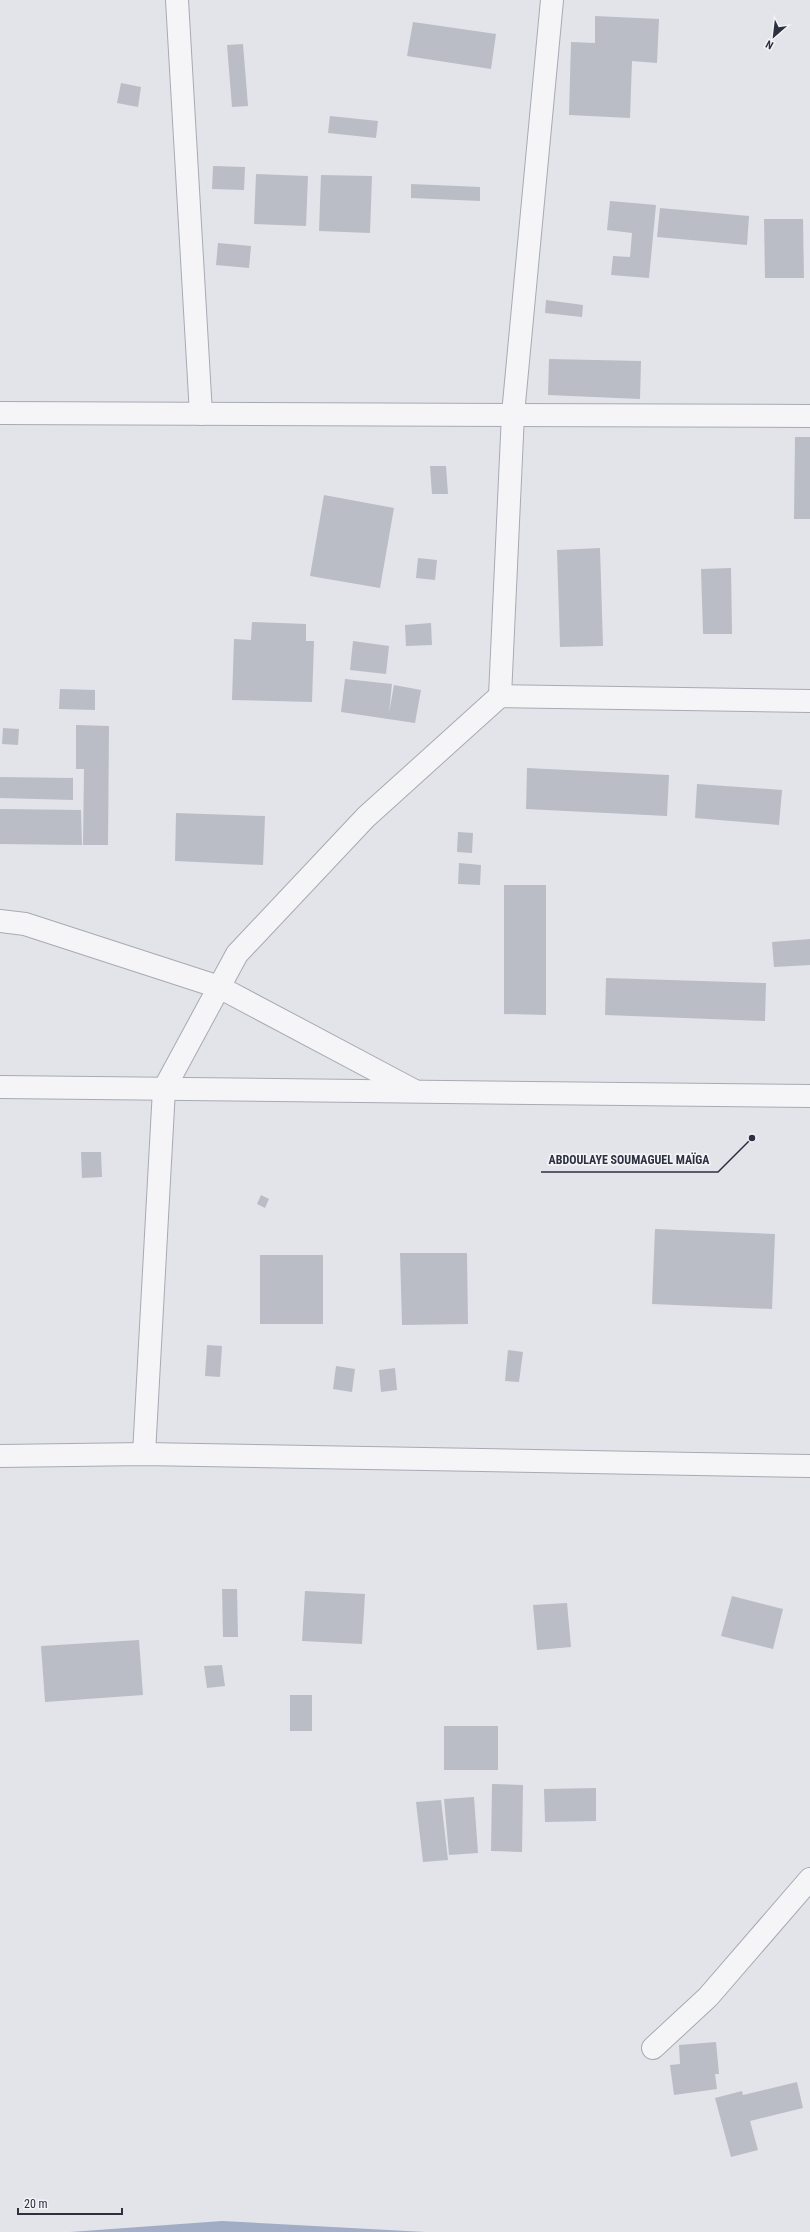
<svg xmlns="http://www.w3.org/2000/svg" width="810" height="2232" font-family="'Roboto Condensed',sans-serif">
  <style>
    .water { fill: #a1adc5 }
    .building { fill: #babdc5 }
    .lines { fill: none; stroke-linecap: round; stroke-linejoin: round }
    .minor-casing { stroke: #a8aab3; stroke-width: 24 }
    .minor { stroke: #f5f5f8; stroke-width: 22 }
    .leader { fill: none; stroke: #2c303f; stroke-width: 1.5 }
    .callout-dot { fill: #2c303f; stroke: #f2f3f7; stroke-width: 1.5 }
    .callout-label { font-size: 12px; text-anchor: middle; font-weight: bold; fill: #2c303f; stroke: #f2f3f7; stroke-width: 3.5; stroke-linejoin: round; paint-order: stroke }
  </style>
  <rect width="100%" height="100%" fill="#e2e4e9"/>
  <path class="water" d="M222,2221L425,2232H70Z"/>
  <g class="building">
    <path d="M595,16L659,19L657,63L632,61L630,118L569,115L571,42L595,43Z"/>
    <path d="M413,22L496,34L491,69L407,56Z"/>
    <path d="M243,44L248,106L232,107L227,45Z"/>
    <path d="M121,83L141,87L138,107L117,103Z"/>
    <path d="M330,116L378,121L376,138L328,133Z"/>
    <path d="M213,166L245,167L244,190L212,189Z"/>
    <path d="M256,174L308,176L306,226L254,224Z"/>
    <path d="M321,175L372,176L370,233L319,231Z"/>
    <path d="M411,184L480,187V201L411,198Z"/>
    <path d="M610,201L656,205L649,278L611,275L613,256L630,257L632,233L607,230Z"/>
    <path d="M660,208L749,216L747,245L657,237Z"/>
    <path d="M764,219H803L804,278H765Z"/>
    <path d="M218,243L251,246L249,268L216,265Z"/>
    <path d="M546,300L583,305L582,317L545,313Z"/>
    <path d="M549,359L641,361L640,399L548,395Z"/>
    <path d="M795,437H810V519H794Z"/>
    <path d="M430,466H446L448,494H432Z"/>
    <path d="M324,495L394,508L380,588L310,576Z"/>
    <path d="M600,548L603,646L560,647L557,550Z"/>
    <path d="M418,558L437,560L435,580L416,578Z"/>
    <path d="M731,568L732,634H703L701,569Z"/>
    <path d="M252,622L306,624V641H314L312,702L232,700L234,639L251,640Z"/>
    <path d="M431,623L432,645L406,646L405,625Z"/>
    <path d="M353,641L389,646L386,674L350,670Z"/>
    <path d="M345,679L392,684L389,713L394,685L421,690L415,723L341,712Z"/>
    <path d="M60,689L95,690V710L59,709Z"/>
    <path d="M76,725L109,726L108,845H83L84,769H76Z"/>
    <path d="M3,728L19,729L18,745L2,744Z"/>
    <path d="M527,768L669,775L667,816L526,809Z"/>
    <path d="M0,777L73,778V800L0,798Z"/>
    <path d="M697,784L782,790L779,825L695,818Z"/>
    <path d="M0,809L81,810L82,845L0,844Z"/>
    <path d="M176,813L265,816L263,865L175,861Z"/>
    <path d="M458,832L473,833L472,853L457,852Z"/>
    <path d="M459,863L481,865L480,885L458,884Z"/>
    <path d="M504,885H546V1015L504,1014Z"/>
    <path d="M810,939V965L774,967L772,942Z"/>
    <path d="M606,978L766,983L765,1021L605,1015Z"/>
    <path d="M81,1152H101L102,1177L82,1178Z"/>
    <path d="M261,1195L269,1199L265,1208L257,1204Z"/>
    <path d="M655,1229L775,1234L772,1309L652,1304Z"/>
    <path d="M400,1253H467L468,1324L402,1325Z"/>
    <rect x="260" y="1255" width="63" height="69"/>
    <path d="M207,1345L222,1346L220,1377L205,1376Z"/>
    <path d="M508,1350L523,1352L519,1382L505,1381Z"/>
    <path d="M336,1366L355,1369L352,1392L333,1389Z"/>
    <path d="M395,1368L397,1390L381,1392L379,1370Z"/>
    <path d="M222,1589H237L238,1637H223Z"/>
    <path d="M305,1591L365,1594L362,1644L302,1641Z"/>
    <path d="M732,1596L783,1609L773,1649L721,1636Z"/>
    <path d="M567,1603L571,1647L537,1650L533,1605Z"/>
    <path d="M139,1640L143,1695L45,1702L41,1646Z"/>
    <path d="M222,1665L225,1686L207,1688L204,1666Z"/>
    <rect x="290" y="1695" width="22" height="36"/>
    <rect x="444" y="1726" width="54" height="44"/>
    <path d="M492,1784L523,1785L522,1852L491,1851Z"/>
    <path d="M596,1788V1821L545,1822L544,1789Z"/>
    <path d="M474,1797L478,1853L449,1855L444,1799Z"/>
    <path d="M441,1800L448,1860L423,1862L416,1802Z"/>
    <path d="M716,2042L719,2074H715L717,2089L674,2095L670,2065L680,2064L679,2045Z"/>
    <path d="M797,2082L803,2108L750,2121L758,2150L731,2157L715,2098L742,2091L743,2095Z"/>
  </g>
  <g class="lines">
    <g class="minor-casing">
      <g id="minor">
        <path d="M177,0L201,414"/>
        <path d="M0,413L810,416"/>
        <path d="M500,696L513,414L552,0"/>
        <path d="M0,921L25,924L219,987L413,1090"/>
        <path d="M0,1087L810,1096"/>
        <path d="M144,1454L164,1089L237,954L366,817L500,696L810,701"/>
        <path d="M0,1456L144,1454L810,1466"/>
        <path d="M653,2048L708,1997L810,1879"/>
      </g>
    </g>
    <use href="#minor" class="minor"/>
  </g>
  <path class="leader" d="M752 1138L718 1172H541"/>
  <circle class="callout-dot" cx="752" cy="1138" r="4"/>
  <g class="callout-label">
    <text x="629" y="1164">ABDOULAYE SOUMAGUEL MAÏGA</text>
  </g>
  <g transform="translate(774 36) rotate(208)" stroke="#f2f3f7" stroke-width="3" paint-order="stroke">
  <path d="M0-3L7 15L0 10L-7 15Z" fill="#2c303f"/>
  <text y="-6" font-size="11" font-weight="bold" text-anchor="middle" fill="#2c303f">N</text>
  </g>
  <path d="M18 2208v6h104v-6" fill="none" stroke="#2c303f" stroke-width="2"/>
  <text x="24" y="2208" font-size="12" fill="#2c303f" stroke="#f2f3f7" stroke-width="3" paint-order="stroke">20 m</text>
</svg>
